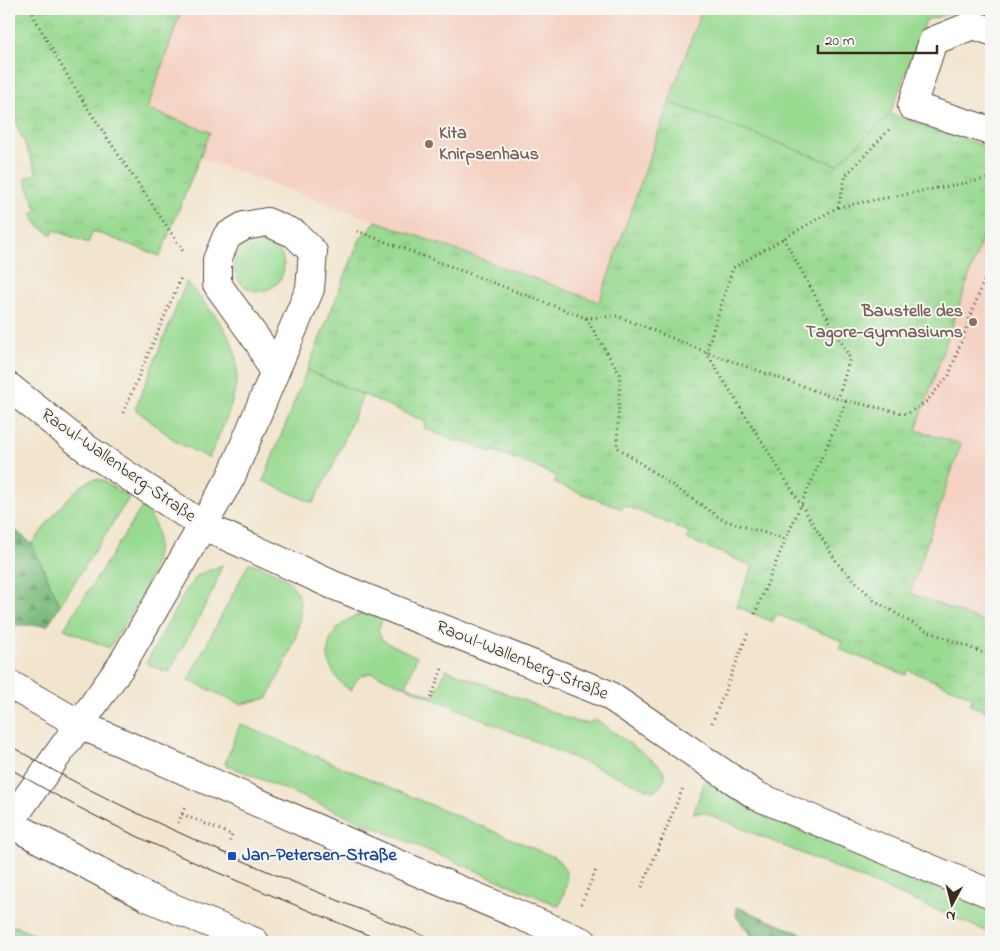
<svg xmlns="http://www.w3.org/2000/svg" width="1000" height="951" font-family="'Indie Flower',sans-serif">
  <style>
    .built { fill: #f5d2c2 }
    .grass { fill: #99da91; stroke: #6a8258 }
    .forest { fill: url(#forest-firs); stroke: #5a724c }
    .park { fill: url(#park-tufts); stroke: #6a8258 }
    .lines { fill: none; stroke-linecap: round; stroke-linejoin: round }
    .minor-casing { stroke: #564638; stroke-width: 30 }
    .major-casing { stroke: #564638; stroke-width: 30 }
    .path { stroke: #564638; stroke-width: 3; stroke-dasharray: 1 4; stroke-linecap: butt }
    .minor { stroke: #fff; stroke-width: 28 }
    .major { stroke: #fff; stroke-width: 28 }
    .tram { stroke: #3b2a1e; stroke-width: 1 }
    .education-dot { fill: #8d6e63; stroke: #f6f6f2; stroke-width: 2 }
    .transit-dot { fill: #1a4fb4; stroke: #f6f6f2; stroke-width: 2 }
    .labels { text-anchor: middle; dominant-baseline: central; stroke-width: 4; stroke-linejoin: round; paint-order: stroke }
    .education-label { font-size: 18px; font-weight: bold; fill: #785e54; stroke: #f6f6f2; text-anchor: start }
    .street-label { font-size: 18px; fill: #3b2a1e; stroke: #f6f6f2 }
    .transit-label { font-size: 18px; font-weight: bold; fill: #164399; stroke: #f6f6f2; text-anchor: start }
  </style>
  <defs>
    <pattern id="forest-firs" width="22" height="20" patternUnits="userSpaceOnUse" patternTransform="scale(1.25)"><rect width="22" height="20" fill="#7aba7b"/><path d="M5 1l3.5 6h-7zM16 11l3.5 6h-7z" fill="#659764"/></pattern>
    <pattern id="park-tufts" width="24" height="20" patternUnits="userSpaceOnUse" patternTransform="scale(1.25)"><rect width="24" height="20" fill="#99da91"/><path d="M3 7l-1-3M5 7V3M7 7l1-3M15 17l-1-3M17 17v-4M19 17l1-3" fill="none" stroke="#85bb7d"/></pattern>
  </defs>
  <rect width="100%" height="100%" fill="#f6f6f2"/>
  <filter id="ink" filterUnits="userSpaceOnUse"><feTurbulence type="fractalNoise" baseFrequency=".02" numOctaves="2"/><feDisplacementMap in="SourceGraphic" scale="10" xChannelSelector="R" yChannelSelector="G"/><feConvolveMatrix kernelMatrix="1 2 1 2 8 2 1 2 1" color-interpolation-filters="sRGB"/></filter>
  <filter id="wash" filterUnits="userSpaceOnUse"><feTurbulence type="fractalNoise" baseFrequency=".0096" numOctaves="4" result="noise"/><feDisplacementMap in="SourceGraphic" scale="20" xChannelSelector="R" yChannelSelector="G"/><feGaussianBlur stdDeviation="1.12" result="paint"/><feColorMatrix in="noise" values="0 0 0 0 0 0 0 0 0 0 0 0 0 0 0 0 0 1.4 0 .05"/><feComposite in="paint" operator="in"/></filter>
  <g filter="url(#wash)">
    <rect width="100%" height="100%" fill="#f2e5ce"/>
    <g class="built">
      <path d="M182,9H702L599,302L198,157L210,132L147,109Z"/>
      <path d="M991,213V625L910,593L961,444L916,431Z"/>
    </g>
    <g class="grass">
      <path d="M702,9H969L926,20L890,114L837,165L669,102Z"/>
      <circle cx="259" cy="266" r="25"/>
      <path d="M187,281C200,299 219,317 229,337C250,377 225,421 209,458L178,443L135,409Z"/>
      <path d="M307,370L363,395L332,468L313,503L263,481Z"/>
      <path d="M94,479L102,480L129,498L60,605L32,544C47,525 71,487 94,479Z"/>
      <path d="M142,507C184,542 131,614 109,648L64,629Z"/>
      <path d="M249,563C258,564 267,569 275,573C328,595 284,663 268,698L241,704L188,680Z"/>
      <path d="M222,565L214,589L169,673L146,663L189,585L198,575Z"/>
      <path d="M361,614L383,617L378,630L382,640L417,657L406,685L434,697L446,669L577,722L587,723L597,720L659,765L665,775C663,784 661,788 652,791L373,673C359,674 356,679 351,691C317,668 321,627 361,614Z"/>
      <path d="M240,724L554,857C573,871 567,886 559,906L225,764Z"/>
      <path d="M706,778L739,801L763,815L991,911V933L703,812L693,814Z"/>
      <path d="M16,926V927L52,942H9V929Z"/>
    </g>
    <g class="forest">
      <path d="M9,525L32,544L60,605L48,625H17L9,621Z"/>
      <path d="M737,907L821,942H756L736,916Z"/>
    </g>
    <g class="park">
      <path d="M9,9H182L147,109L210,132L160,256L93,231L88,243L54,230L52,235L40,227L31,215L37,211L25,178L37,173L9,106Z"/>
      <path d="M669,102L837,165L890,114L991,148V213L916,430L961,444L910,593L991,625V713L970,705L973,697L908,670L906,675L839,649L842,641L776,614L773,622L736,606L753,566L687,539L689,532L624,505L622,509L554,483L557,476L493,450L492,453L459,439L458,442L424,428L426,422L307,370L360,239L376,221L599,302Z"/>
    </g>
  </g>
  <g filter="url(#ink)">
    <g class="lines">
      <g class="minor-casing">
        <g id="minor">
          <path d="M991,31L973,25L933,41L912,106L991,131"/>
          <path d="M9,387L87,449L204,526L333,585L607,694L757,796L991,894"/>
          <path d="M9,823L121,666L231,477L274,374L260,344L217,284V260L227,236L244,226L267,222L295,234L313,252L310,289L274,374"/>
        </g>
      </g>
      <g class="major-casing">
        <g id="major">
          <path d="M9,684L81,725L382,857L583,942"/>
          <path d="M9,823L147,897L255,942"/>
        </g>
      </g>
      <g class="path">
        <path d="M30,9C74,95 131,171 183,251"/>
        <path d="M889,130L846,175L838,207L733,268L706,352L838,564L874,600L920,628L991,656"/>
        <path d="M838,207L991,178"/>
        <path d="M357,231L586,318L618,316L706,352L838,399L907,414L927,401L949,375L991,261"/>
        <path d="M783,238L850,358L838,399"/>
        <path d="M586,318L620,374L617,447L723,520L785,539"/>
        <path d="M123,413L181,278"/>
        <path d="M755,614C783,542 816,473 846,401"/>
        <path d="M431,698L443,666"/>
        <path d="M712,723L748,633"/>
        <path d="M182,814L232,835L229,843"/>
        <path d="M178,823L185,807"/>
        <path d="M642,887L683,788"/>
        <path d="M581,904L597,868"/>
      </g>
      <use href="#minor" class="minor"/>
      <use href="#major" class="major"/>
      <g class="tram">
        <path d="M9,745C145,826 293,881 439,942"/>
        <path d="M9,768C127,840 258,889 385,942"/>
      </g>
    </g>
  </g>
  <g class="education-dot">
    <circle cx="429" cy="144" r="5"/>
    <circle cx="973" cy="322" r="5"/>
  </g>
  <rect class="transit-dot" x="227" y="851" width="10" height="10" rx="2.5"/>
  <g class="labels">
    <g class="education-label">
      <text x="439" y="134">Kita<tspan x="439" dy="21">Knirpsenhaus</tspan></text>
      <text x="963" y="312" text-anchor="end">Baustelle des<tspan x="963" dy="21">Tagore-Gymnasiums</tspan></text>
    </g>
    <g class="street-label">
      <text transform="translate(118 466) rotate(35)">Raoul-Wallenberg-Straße</text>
      <text transform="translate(522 661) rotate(22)">Raoul-Wallenberg-Straße</text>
    </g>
    <g class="transit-label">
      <text x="242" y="856">Jan-Petersen-Straße</text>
    </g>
  </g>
  <rect width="1000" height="951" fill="none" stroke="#f6f6f2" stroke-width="30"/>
  <g transform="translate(952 904) rotate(187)" stroke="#f6f6f2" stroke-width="4" paint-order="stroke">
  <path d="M0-4L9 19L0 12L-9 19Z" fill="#3b2a1e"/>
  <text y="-8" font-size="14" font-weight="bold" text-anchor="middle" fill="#3b2a1e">N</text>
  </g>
  <path d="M818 45v8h119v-8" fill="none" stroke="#3b2a1e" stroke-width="2.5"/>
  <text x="825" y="45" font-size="15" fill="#3b2a1e" stroke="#f6f6f2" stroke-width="4" paint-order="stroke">20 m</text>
</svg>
